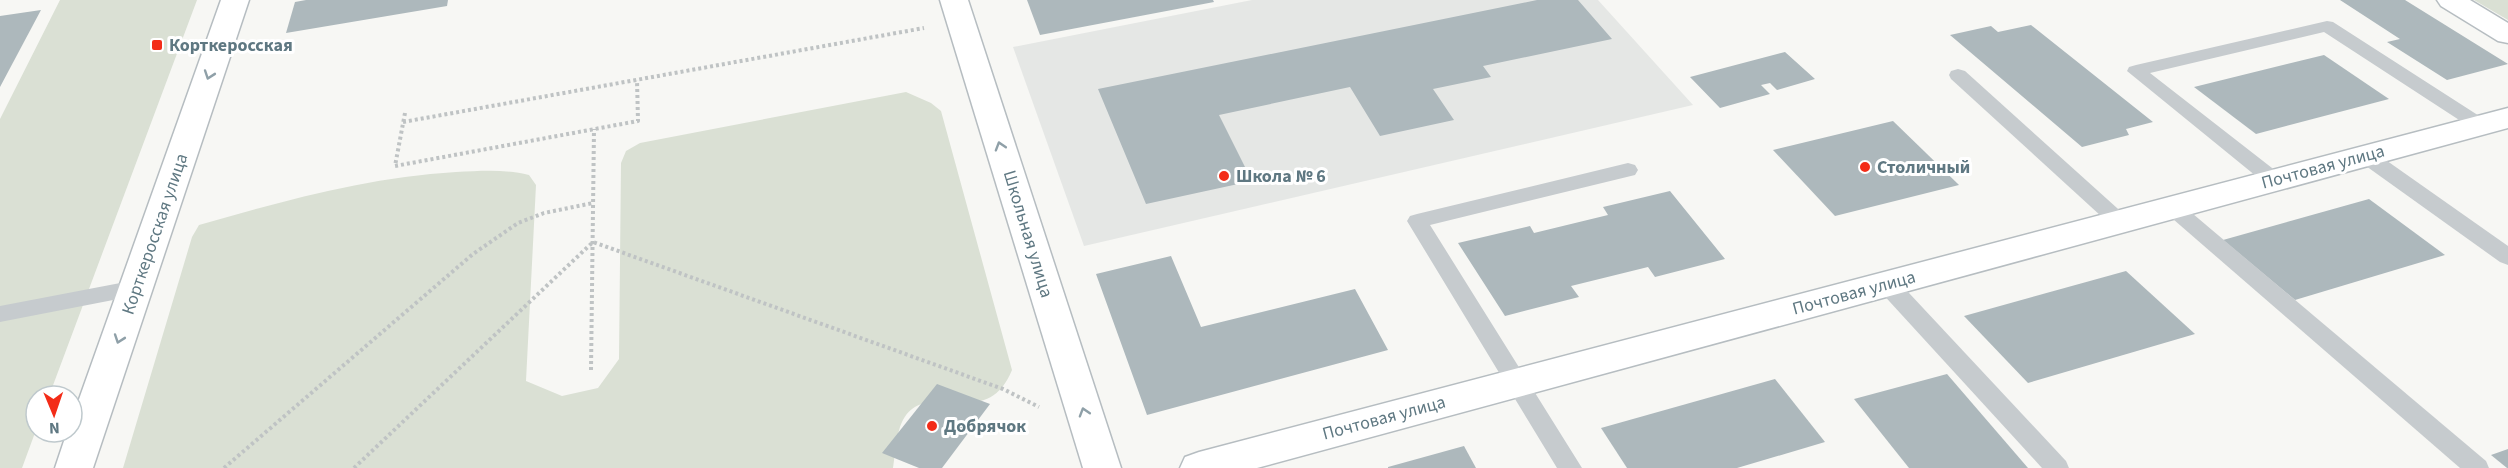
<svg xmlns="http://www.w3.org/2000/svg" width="2508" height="468" font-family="'Source Sans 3',sans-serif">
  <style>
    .built { fill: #e5e7e5 }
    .green { fill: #dae0d4 }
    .building { fill: #adb8bc }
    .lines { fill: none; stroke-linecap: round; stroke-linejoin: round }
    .secondary-casing { stroke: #b6bdc1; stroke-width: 3 }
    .path { stroke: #bfc3c4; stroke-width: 4; stroke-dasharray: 3 3; stroke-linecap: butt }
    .lane { fill: #c6cbce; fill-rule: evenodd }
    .secondary { fill: #fff; fill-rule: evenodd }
    .oneway { stroke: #8fa0a8 }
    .poi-dot { fill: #f32c18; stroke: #fff; stroke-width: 2 }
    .labels { text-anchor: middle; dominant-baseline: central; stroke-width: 6; stroke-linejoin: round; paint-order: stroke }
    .poi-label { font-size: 18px; font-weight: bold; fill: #5f7882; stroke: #fff; text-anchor: start }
    .street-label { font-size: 18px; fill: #5f7882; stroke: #fff }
  </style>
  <rect width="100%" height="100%" fill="#f7f7f4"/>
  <path class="built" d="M1252,0H1598L1693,105L1084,246L1013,47Z"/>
  <g class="green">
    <path d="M60,0H197L49,396H36V430L22,468H0V119Z"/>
    <path d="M2474,0H2508V20Z"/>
    <path d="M906,92L931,103L941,111L1012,370C985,437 920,371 900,427C896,439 895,455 893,468H123L192,237L199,225C283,201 369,177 456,172C481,171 504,169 529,175L536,185L526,381L562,396L598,388L619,359L621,163L626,151L640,143Z"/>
  </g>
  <g class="building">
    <path d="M306,0H448L447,6L286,33L295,2Z"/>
    <path d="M1027,0H1213L1214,2L1040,35Z"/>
    <path d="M1537,0H1578L1612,39L1483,66L1491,77L1433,89L1454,120L1380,136L1350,87L1219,115L1252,181L1146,204L1098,89Z"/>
    <path d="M2340,0H2405L2508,64L2447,80L2387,42L2400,39Z"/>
    <path d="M41,10L0,87V16Z"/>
    <path d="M2031,25L2153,122L2126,129L2129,135L2082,147L1950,35L1991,26L1998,32Z"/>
    <path d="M1785,52L1815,79L1777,90L1770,83L1761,85L1770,94L1720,108L1690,77Z"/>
    <path d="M2324,55L2389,99L2256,134L2194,87Z"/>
    <path d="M1893,121L1959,185L1835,216L1773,150Z"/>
    <path d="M1670,191L1725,259L1655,277L1648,267L1571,286L1579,297L1505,316L1458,243L1530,226L1534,233L1608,215L1603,207Z"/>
    <path d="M2369,199L2445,255L2295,300L2223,240Z"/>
    <path d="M1171,256L1201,327L1355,289L1388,350L1147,415L1096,274Z"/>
    <path d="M2126,271L2195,334L2028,383L1964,316Z"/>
    <path d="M1947,374L2028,468H1909L1854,399Z"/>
    <path d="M1775,379L1825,442L1737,468H1627L1601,428Z"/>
    <path d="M937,384L990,404L942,468H919L882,453Z"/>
    <path d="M1464,446L1476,468H1388V467Z"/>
    <path d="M2508,449V468H2507L2491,455Z"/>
  </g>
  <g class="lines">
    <g class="secondary-casing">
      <g id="secondary">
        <path d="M221,0H249L93,468H55L67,432H72V419Z"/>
        <path d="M940,0H968L1121,468H1083Z"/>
        <path d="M2437,0H2470L2508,23V43L2498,41L2441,6Z"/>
        <path d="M2508,108V128L1257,468H1180L1185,457L1199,452Z"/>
      </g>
    </g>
    <g class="path">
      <path d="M405,113L395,166L638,121L637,80"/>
      <path d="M403,122L924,28"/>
      <path d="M591,370L594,129"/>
      <path d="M224,468L473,254L518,223L544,213L593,203"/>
      <path d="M354,468L593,242L1003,389L1039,407"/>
    </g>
    <g class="lane">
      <path d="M2327,21L2333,22L2487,121L2490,125L2487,129L2480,131L2473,129L2324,32L2150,73L2281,175L2284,180L2281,185L2274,187L2267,185L2127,71L2129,67L2136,65Z"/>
      <path d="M1958,69L1965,71L2127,217L2130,222L2127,227L2120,229L2113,227L1951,79L1949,75L1951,71Z"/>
      <path d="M2366,150L2373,151L2508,246V265L2500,262L2359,161L2356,156L2359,151Z"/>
      <path d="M1628,163L1635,165L1638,170L1635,175L1430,225L1582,468H1557L1407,221L1410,216L1417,214Z"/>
      <path d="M2173,201L2180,203L2486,461L2489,468H2460L2166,213L2163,208L2166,203Z"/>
      <path d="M1887,276L1895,278L2066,461L2069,468H2042L1879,290L1876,284L1879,278Z"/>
      <path d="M136,280L144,282L147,288L144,294L0,322V306Z"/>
    </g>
    <use href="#secondary" class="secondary"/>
  </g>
  <defs><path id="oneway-chevron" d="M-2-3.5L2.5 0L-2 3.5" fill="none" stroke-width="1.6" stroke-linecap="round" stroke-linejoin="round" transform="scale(1.5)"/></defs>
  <g class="oneway">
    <use href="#oneway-chevron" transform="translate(209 75) rotate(109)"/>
    <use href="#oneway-chevron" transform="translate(1000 146) rotate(-107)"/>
    <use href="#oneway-chevron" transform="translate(119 339) rotate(109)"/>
    <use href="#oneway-chevron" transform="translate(1084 412) rotate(-107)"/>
  </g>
  <g class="poi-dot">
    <rect x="151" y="39" width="12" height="12" rx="3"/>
    <circle cx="1865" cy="167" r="6"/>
    <circle cx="1224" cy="176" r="6"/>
    <circle cx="932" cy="426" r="6"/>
  </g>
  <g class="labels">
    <g class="poi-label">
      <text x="169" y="45">Корткеросская</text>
      <text x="1877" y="167">Столичный</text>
      <text x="1236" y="176">Школа № 6</text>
      <text x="944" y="426">Добрячок</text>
    </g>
    <g class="street-label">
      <text transform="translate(2323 167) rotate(-15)">Почтовая улица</text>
      <text transform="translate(155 234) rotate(-71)">Корткеросская улица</text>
      <text transform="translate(1028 234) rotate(73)">Школьная улица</text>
      <text transform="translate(1854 293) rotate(-15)">Почтовая улица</text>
      <text transform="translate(1384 418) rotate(-15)">Почтовая улица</text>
    </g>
  </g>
  <g transform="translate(54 414) rotate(178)"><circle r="28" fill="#ffffff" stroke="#bfc9cd" stroke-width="1.5"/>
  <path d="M0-4.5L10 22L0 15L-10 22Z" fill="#f32c18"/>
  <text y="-9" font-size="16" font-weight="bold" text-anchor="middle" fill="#5f7882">N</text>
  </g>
</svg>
